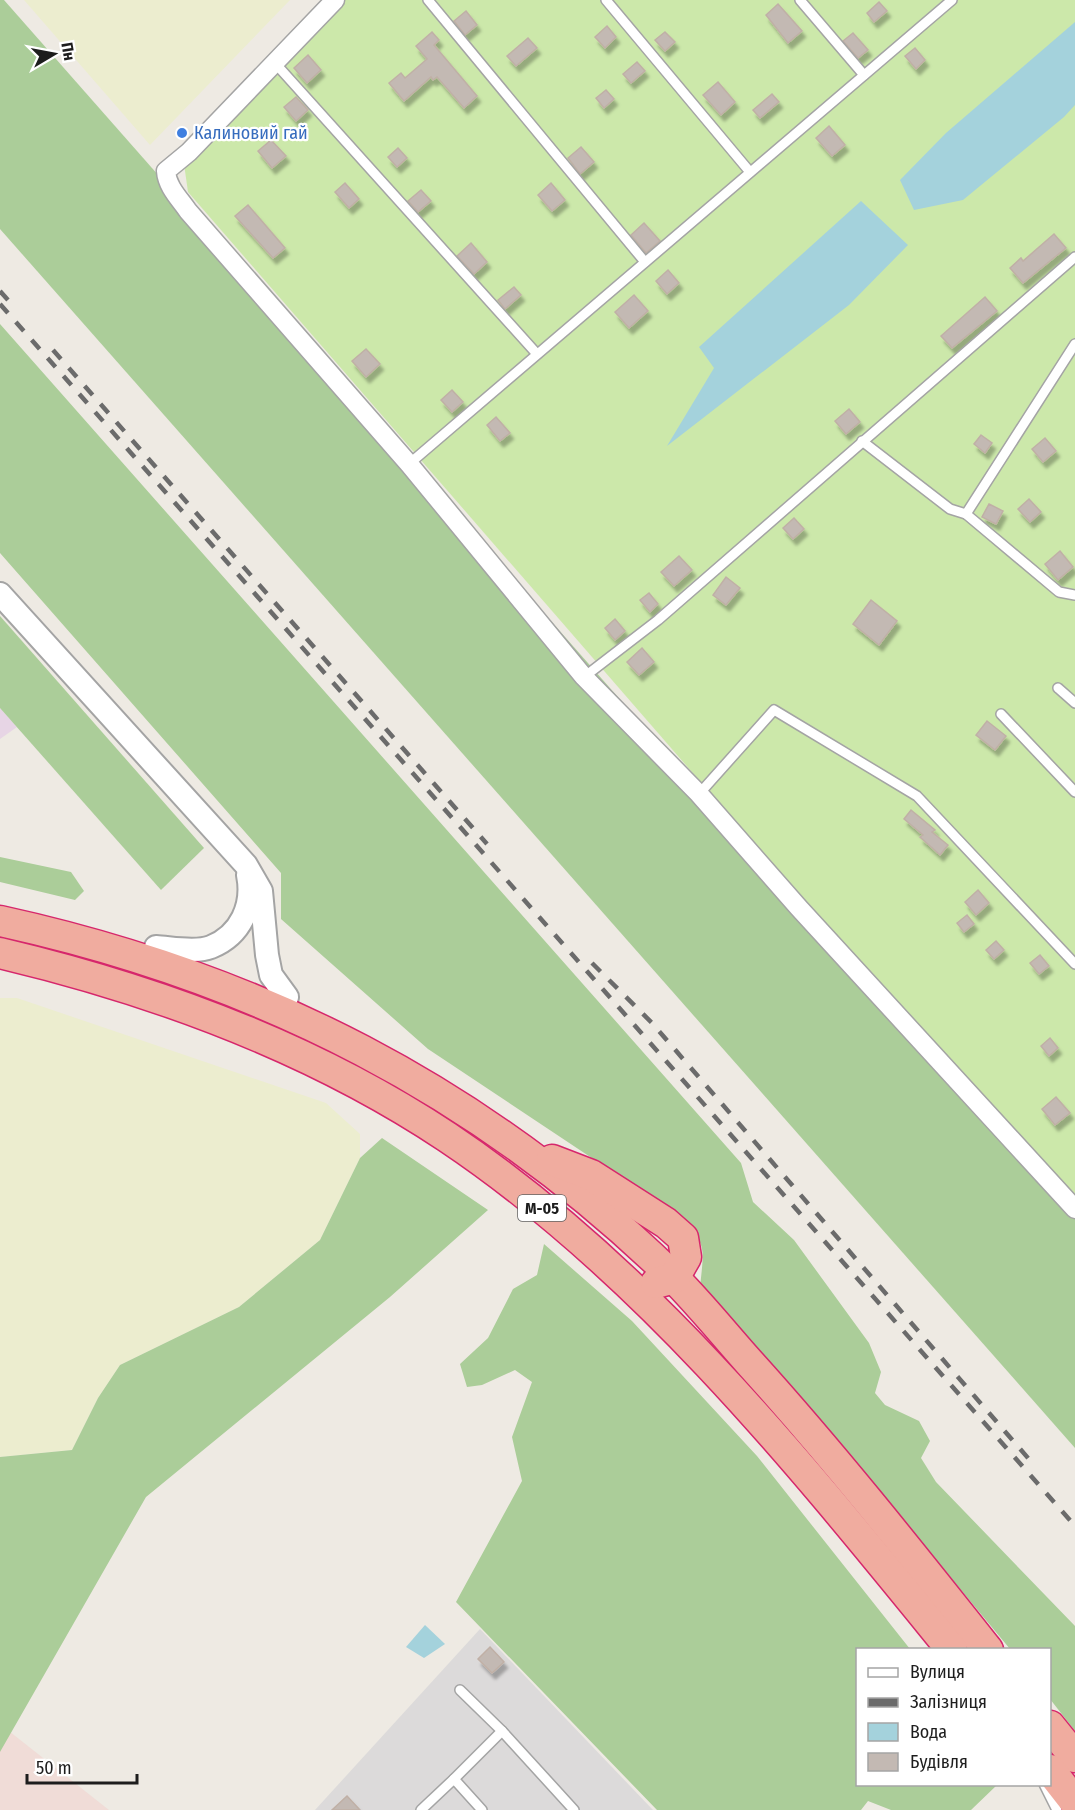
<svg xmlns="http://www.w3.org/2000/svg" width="1075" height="1810" font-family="'Fira Sans Condensed',sans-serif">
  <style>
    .residential { fill: #dcdada }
    .industrial { fill: #e7d5e5 }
    .military { fill: #f0dcd7 }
    .farmland { fill: #ecedcf }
    .grass { fill: #cce8aa }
    .forest { fill: #abcd99 }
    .water { fill: #a4d2dc }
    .building { fill: #c3b9b3; stroke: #c0b0a6; stroke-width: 1.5; filter: url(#shadow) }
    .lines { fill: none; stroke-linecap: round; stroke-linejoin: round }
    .service-casing { stroke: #a4a4a4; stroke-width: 12 }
    .minor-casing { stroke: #a4a4a4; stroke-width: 21 }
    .tertiary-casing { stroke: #a4a4a4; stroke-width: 26 }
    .trunk-casing { stroke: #d6276c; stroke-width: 33 }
    .service { stroke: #fff; stroke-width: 9 }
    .minor { stroke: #fff; stroke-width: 18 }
    .tertiary { stroke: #fff; stroke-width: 22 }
    .trunk { stroke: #f0ac9f; stroke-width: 30 }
    .rail { stroke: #6b6b6b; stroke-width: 4.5; stroke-dasharray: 12 12; stroke-linecap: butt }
    .shop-dot { fill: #3f7fe0; stroke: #fff; stroke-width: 2 }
    .labels { text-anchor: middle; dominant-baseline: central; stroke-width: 4.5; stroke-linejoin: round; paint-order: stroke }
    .shield { fill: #fff; stroke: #616161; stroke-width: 1.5 }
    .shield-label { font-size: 16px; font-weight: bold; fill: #1d1d1d }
    .shop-label { font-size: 18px; fill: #366cbe; stroke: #fff; text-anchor: start }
  </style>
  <defs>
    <filter id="shadow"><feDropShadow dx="3.5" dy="6" stdDeviation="1.5" flood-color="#0004"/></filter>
  </defs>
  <rect width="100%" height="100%" fill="#eeeae3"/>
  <path class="residential" d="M480,1629L653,1810H315Z"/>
  <path class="industrial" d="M0,708L17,727L0,739Z"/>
  <path class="military" d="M0,1724L109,1810H0Z"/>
  <g class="farmland">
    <path d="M24,0H290L150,145Z"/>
    <path d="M0,998H17L326,1103L360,1134V1158L320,1240L239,1307L120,1365L98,1398L72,1450L0,1457Z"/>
  </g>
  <path class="grass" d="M340,0H1075V1213L188,192L184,164Z"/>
  <g class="forest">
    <path d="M0,0H4L1075,1216V1448L0,229Z"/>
    <path d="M0,324L741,1163L753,1202L794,1240L869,1343L881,1372L875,1393L885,1405L919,1421L930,1441L921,1458L936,1482L1075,1626V1731L1050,1699V1650L1010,1649L834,1437L700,1288C704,1245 708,1245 676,1214L428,1049L281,919V873L0,553Z"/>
    <path d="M0,616L204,848L161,890L0,708Z"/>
    <path d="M0,857L71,872L84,891L75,900L0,882Z"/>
    <path d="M382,1138L488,1210L390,1297L146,1497L0,1752V1457L72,1450L98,1398L120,1365L239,1307L320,1240L360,1158Z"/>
    <path d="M544,1244L632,1321L757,1456L910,1649L858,1650V1784L997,1785L971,1810H891L868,1801L861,1810H657L456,1602L522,1481L512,1437L532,1382L515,1370L482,1385L467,1387L460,1364L488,1338L513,1289L537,1275Z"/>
  </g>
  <g class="water">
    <path d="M1075,22V105L1064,117L963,200L914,210L900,180L946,133Z"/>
    <path d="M861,201L908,245L849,305L667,446L714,368L699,347Z"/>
    <path d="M425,1625L445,1644L424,1658L406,1647Z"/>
  </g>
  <g class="building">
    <path d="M879,2L887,11L874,22L867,13Z"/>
    <path d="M778,4L802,31L788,43L766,15Z"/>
    <path d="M466,11L477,25L465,35L454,21Z"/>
    <path d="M607,26L616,37L605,48L595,37Z"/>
    <path d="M432,32L439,40L434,45L477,96L464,108L437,77L433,80L431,77L404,101L389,83L401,73L405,78L427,59L416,46Z"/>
    <path d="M665,32L675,42L665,51L655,40Z"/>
    <path d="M853,33L868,50L858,58L843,41Z"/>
    <path d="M528,38L537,48L516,66L507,56Z"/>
    <path d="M915,48L925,60L916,69L905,56Z"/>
    <path d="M308,55L321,70L307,83L294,68Z"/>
    <path d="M637,62L645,71L631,83L623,74Z"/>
    <path d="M718,82L735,102L721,115L703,95Z"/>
    <path d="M606,90L614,99L604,108L596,98Z"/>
    <path d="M772,94L779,102L760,118L753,110Z"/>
    <path d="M296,97L308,110L296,121L284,107Z"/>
    <path d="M829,126L845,145L832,156L816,138Z"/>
    <path d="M271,140L286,156L272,168L258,151Z"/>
    <path d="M581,147L594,162L580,174L568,158Z"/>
    <path d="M398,148L407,158L397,167L388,157Z"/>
    <path d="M345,183L359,199L349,208L335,192Z"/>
    <path d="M551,183L565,200L552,211L538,195Z"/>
    <path d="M421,190L431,201L418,212L408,201Z"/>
    <path d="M248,205L285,248L273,258L235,216Z"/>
    <path d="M644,223L660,241L646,253L631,235Z"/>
    <path d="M1054,234L1066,248L1023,283L1010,268L1021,258L1023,261Z"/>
    <path d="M471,243L487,262L474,274L457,256Z"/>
    <path d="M668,270L679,283L667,294L656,281Z"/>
    <path d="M514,287L521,295L505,309L498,300Z"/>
    <path d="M634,295L648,311L629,328L615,312Z"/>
    <path d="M985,297L997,311L952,348L941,336Z"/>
    <path d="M366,349L380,364L366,377L352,361Z"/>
    <path d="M452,390L463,402L452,412L441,400Z"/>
    <path d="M849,409L860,422L846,434L835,421Z"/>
    <path d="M496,417L510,433L500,441L487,425Z"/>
    <path d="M981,435L992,443L985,453L974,444Z"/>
    <path d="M1045,438L1056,451L1043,462L1032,449Z"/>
    <path d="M1029,499L1041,512L1030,522L1018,509Z"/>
    <path d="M989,504L1003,511L996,524L982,517Z"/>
    <path d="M794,518L804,529L793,539L783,528Z"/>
    <path d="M1060,551L1073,567L1058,580L1045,564Z"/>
    <path d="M679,556L692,570L674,586L661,572Z"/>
    <path d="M726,577L740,588L726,605L713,595Z"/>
    <path d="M649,593L658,604L650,612L640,600Z"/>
    <path d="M871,600L897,621L879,645L853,624Z"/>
    <path d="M615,619L625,631L615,640L605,628Z"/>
    <path d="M642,648L654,662L639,675L627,662Z"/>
    <path d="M987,721L1006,736L995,750L976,735Z"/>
    <path d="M911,810L935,830L932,832L948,845L940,855L920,837L923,835L904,819Z"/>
    <path d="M978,890L989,903L976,915L965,902Z"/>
    <path d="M967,915L974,924L964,932L957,923Z"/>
    <path d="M996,941L1004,950L994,959L986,950Z"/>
    <path d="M1040,955L1049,966L1039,974L1030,963Z"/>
    <path d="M1050,1038L1058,1048L1049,1056L1041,1046Z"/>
    <path d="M1056,1097L1070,1113L1055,1125L1042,1109Z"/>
    <path d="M490,1647L504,1662L492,1673L478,1659Z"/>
    <path d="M347,1796L360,1810H332Z"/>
  </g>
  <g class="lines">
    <g class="service-casing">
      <g id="service">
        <path d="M428,0L645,262"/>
        <path d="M606,0L750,172"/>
        <path d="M800,0L864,75"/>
        <path d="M275,63L537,354"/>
        <path d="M1075,344L966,514L1059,592L1075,595"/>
        <path d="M862,441L950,509L966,514"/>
        <path d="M409,464L952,0"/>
        <path d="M584,677L658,620L1075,257"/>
        <path d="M1058,688L1075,703"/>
        <path d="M1001,714L1075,792"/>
        <path d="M699,794L774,710L917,796L1075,964"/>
        <path d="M460,1690L502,1731L574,1810"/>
        <path d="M1044,1784L1057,1810"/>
        <path d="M421,1810L454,1779"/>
        <path d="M482,1810L454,1779L502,1731"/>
      </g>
    </g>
    <g class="minor-casing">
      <path id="minor" d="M335,0L189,152L166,171C167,187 180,199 188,211L409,464L584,677L699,794L799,908L1075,1209"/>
    </g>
    <g class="tertiary-casing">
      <g id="tertiary">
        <path d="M0,594L246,865L261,891L267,955L271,975L287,997"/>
        <path d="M156,947C172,948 196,953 211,947C241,935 254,905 248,875"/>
      </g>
    </g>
    <g class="trunk-casing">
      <g id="trunk">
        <path d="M0,921C260,978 482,1091 673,1277C700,1304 724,1334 749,1362C833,1455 910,1552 988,1650"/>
        <path d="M0,953C156,990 313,1048 447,1137C646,1270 802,1466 952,1650"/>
        <path d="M552,1160L591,1175L666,1223L683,1238L686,1257L674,1278L656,1283"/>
        <path d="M1050,1726L1075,1757"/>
        <path d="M1050,1770L1075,1802"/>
      </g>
    </g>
    <use href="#service" class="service"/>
    <use href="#minor" class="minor"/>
    <use href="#tertiary" class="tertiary"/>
    <use href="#trunk" class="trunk"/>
    <g class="rail">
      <path d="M0,291L15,308"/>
      <path d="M0,304L1075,1526"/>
      <path d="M53,350L487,844"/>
      <path d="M592,963L652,1023L1034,1465"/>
    </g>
  </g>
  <circle class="shop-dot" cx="182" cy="133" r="6"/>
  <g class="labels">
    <rect class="shield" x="518" y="1195" width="48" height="26" rx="4.5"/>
    <g class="shield-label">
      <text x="542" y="1208">М-05</text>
    </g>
    <g class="shop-label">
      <text x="194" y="133">Калиновий гай</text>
    </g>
  </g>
  <rect x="856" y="1648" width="195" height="138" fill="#ffffff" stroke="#a5a5a5" stroke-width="1.5"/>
  <rect x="868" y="1668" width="30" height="9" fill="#ffffff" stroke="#a5a5a5" stroke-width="1.5"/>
  <text x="910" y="1678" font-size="18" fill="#1d1d1d">Вулиця</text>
  <rect x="868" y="1698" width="30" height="9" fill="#6b6b6b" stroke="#a5a5a5" stroke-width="1.5"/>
  <text x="910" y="1708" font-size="18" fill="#1d1d1d">Залізниця</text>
  <rect x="868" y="1723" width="30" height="18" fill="#a4d2dc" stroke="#a5a5a5" stroke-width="1.5"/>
  <text x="910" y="1738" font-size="18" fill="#1d1d1d">Вода</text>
  <rect x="868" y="1753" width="30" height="18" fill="#c3b9b3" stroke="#a5a5a5" stroke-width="1.5"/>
  <text x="910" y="1768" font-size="18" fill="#1d1d1d">Будівля</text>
  <g transform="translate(54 54) rotate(80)" stroke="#ffffff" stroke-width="4.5" paint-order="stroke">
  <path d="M0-4.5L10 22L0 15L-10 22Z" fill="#1d1d1d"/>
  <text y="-9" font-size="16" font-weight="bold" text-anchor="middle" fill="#1d1d1d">Пн</text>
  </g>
  <path d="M27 1774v9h110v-9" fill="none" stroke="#1d1d1d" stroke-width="3"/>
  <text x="36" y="1774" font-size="18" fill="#1d1d1d" stroke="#ffffff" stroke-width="4.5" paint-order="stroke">50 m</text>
</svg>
